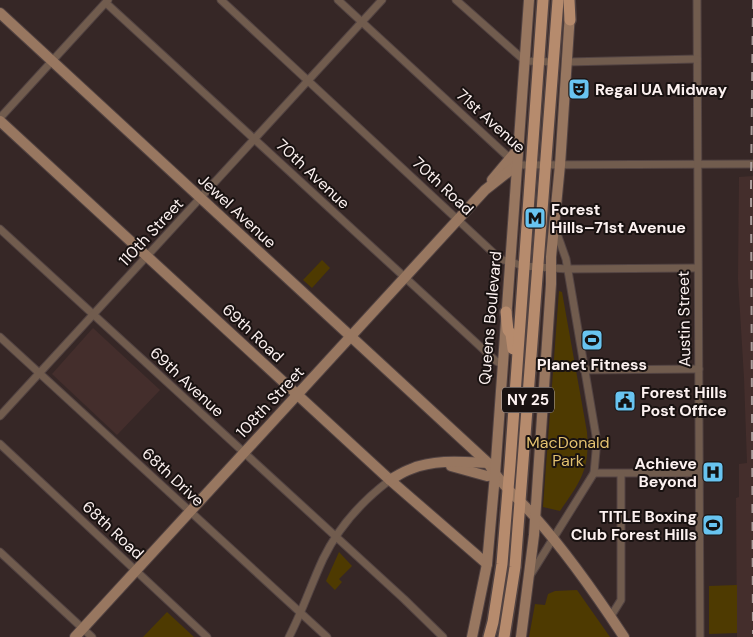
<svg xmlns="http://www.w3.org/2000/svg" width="753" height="637" font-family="'DM Sans',sans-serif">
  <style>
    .built { fill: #442e2c }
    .green { fill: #4e3a01 }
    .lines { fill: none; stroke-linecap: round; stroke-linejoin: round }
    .street-casing { stroke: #524342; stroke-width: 9 }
    .secondary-casing { stroke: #524342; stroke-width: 12 }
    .primary-casing { stroke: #524342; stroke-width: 14 }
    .street { stroke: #715c4e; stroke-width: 7 }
    .secondary { stroke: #987760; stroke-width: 10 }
    .primary { stroke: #b68b6d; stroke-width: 11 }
    .rail { stroke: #aa9d9c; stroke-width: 2; stroke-dasharray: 9 9; stroke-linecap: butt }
    .labels { text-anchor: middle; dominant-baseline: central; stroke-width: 4; stroke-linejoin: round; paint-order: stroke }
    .shield { fill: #191211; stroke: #b8aead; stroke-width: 1 }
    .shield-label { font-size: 15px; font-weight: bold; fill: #fcf1f0 }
    .poi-label { font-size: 16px; font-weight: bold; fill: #fcf1f0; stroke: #191211; text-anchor: start }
    .street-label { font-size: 16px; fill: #fcf1f0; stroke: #191211 }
    .park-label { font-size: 16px; fill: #e3c16f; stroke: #191211 }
  </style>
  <rect width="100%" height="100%" fill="#362726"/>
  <g class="built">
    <path d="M753,176V637H737L736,498L739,497V464L747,463L744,378L738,279L739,177Z"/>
    <path d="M93,328L160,390L117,435L52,374Z"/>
  </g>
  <g class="green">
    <path d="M322,260L330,268L312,288L303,280Z"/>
    <path d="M559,291L562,292L587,432C590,469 581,481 560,511L543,507Z"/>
    <path d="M339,552L352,566L339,579L342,582L335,590L326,581Z"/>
    <path d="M737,585V633L709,634V586Z"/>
    <path d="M577,590L610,637H529L535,604L545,605L548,594L555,591Z"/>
    <path d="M167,612L194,637H143Z"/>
  </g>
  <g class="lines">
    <g class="street-casing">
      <g id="street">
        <path d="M221,0L500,259L524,266L567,269L697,268"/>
        <path d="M338,0L517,165L753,164"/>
        <path d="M456,0L525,61L554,62"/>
        <path d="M697,0L700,637"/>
        <path d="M106,3L496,361L502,364"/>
        <path d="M566,62L697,59"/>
        <path d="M0,118L108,0"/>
        <path d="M0,229L404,599L443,637"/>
        <path d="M0,337L327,637"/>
        <path d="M584,370L699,369"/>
        <path d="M0,416L382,0"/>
        <path d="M0,444L207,637"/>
        <path d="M594,473H699"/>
        <path d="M0,552L92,637"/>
        <path d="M531,574L594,473L596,451V436L566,259L555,228"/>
        <path d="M611,616L621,600V474"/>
        <path d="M289,637C302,612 311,585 323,559C339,526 362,501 390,480"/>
      </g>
    </g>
    <g class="secondary-casing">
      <g id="secondary">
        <path d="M0,13L488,463C500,484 518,498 534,516C567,553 597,596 624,637"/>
        <path d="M0,121L390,480L487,564"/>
        <path d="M492,180L518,149"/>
        <path d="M451,466L487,476L495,475"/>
        <path d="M390,480C397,476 404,471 411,469C435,459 463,462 488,463"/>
        <path d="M75,637L485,190L517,165"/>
        <path d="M472,637L487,564L495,475L529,0"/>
        <path d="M521,637L534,535L551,284V257L560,165L570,13"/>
      </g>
    </g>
    <g class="primary-casing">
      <g id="primary">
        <path d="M569,0L570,20"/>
        <path d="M506,312L508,330L511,334L513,349"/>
        <path d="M489,637L493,622L502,564L510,465L543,0"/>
        <path d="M504,637L515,567L558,0"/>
      </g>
    </g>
    <use href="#street" class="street"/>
    <use href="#secondary" class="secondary"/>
    <use href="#primary" class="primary"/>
    <path class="rail" d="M753,0L751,188L753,634"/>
  </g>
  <defs>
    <g id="theatre-square" transform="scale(1.125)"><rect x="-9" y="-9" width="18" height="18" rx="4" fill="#68c4f0" stroke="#191211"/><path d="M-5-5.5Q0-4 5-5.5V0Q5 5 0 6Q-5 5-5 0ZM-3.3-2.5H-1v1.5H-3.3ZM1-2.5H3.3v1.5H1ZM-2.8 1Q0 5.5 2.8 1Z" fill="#111"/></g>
    <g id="metro-square" transform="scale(1.125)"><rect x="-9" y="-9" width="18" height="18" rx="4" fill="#68c4f0" stroke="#191211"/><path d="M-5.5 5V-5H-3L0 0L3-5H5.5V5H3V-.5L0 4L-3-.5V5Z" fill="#111"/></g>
    <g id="stadium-square" transform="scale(1.125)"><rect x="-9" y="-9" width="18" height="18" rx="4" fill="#68c4f0" stroke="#191211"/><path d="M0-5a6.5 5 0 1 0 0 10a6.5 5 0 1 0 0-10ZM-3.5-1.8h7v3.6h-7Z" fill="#111"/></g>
    <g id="civic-square" transform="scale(1.125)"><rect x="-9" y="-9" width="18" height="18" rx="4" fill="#68c4f0" stroke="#191211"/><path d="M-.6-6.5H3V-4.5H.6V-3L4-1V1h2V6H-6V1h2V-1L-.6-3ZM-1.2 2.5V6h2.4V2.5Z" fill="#111"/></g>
    <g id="hospital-square" transform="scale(1.125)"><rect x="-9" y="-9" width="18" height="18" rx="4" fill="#68c4f0" stroke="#191211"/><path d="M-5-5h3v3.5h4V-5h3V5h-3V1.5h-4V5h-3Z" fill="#111"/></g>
  </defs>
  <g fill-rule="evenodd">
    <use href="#theatre-square" x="579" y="89"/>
    <use href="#metro-square" x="535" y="218"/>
    <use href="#stadium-square" x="592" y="340"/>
    <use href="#civic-square" x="625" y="401"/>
    <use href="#hospital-square" x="713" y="472"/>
    <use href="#stadium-square" x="713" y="525"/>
  </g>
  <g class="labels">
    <rect class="shield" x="502" y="387.5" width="52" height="25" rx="4"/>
    <g class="shield-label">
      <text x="528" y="400">NY 25</text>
    </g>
    <g class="poi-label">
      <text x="595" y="89">Regal UA Midway</text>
      <text x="551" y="209">Forest<tspan x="551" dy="18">Hills–71st Avenue</tspan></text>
      <text x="592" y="364" text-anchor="middle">Planet Fitness</text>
      <text x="641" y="392">Forest Hills<tspan x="641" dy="18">Post Office</tspan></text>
      <text x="697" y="463" text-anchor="end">Achieve<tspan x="697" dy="18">Beyond</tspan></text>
      <text x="697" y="516" text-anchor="end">TITLE Boxing<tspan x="697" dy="18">Club Forest Hills</tspan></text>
    </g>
    <g class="street-label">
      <text transform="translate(491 121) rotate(42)">71st Avenue</text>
      <text transform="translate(313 174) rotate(43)">70th Avenue</text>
      <text transform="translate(443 186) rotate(43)">70th Road</text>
      <text transform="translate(237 211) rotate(43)">Jewel Avenue</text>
      <text transform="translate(151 232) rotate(-47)">110th Street</text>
      <text transform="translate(490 318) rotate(-85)">Queens Boulevard</text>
      <text transform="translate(684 319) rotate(-91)">Austin Street</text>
      <text transform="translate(253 333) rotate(43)">69th Road</text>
      <text transform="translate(187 382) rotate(43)">69th Avenue</text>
      <text transform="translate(270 402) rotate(-47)">108th Street</text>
      <text transform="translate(173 477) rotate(43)">68th Drive</text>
      <text transform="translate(113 530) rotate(43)">68th Road</text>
    </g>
    <g class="park-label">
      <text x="568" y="442">MacDonald<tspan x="568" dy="18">Park</tspan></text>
    </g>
  </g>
</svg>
